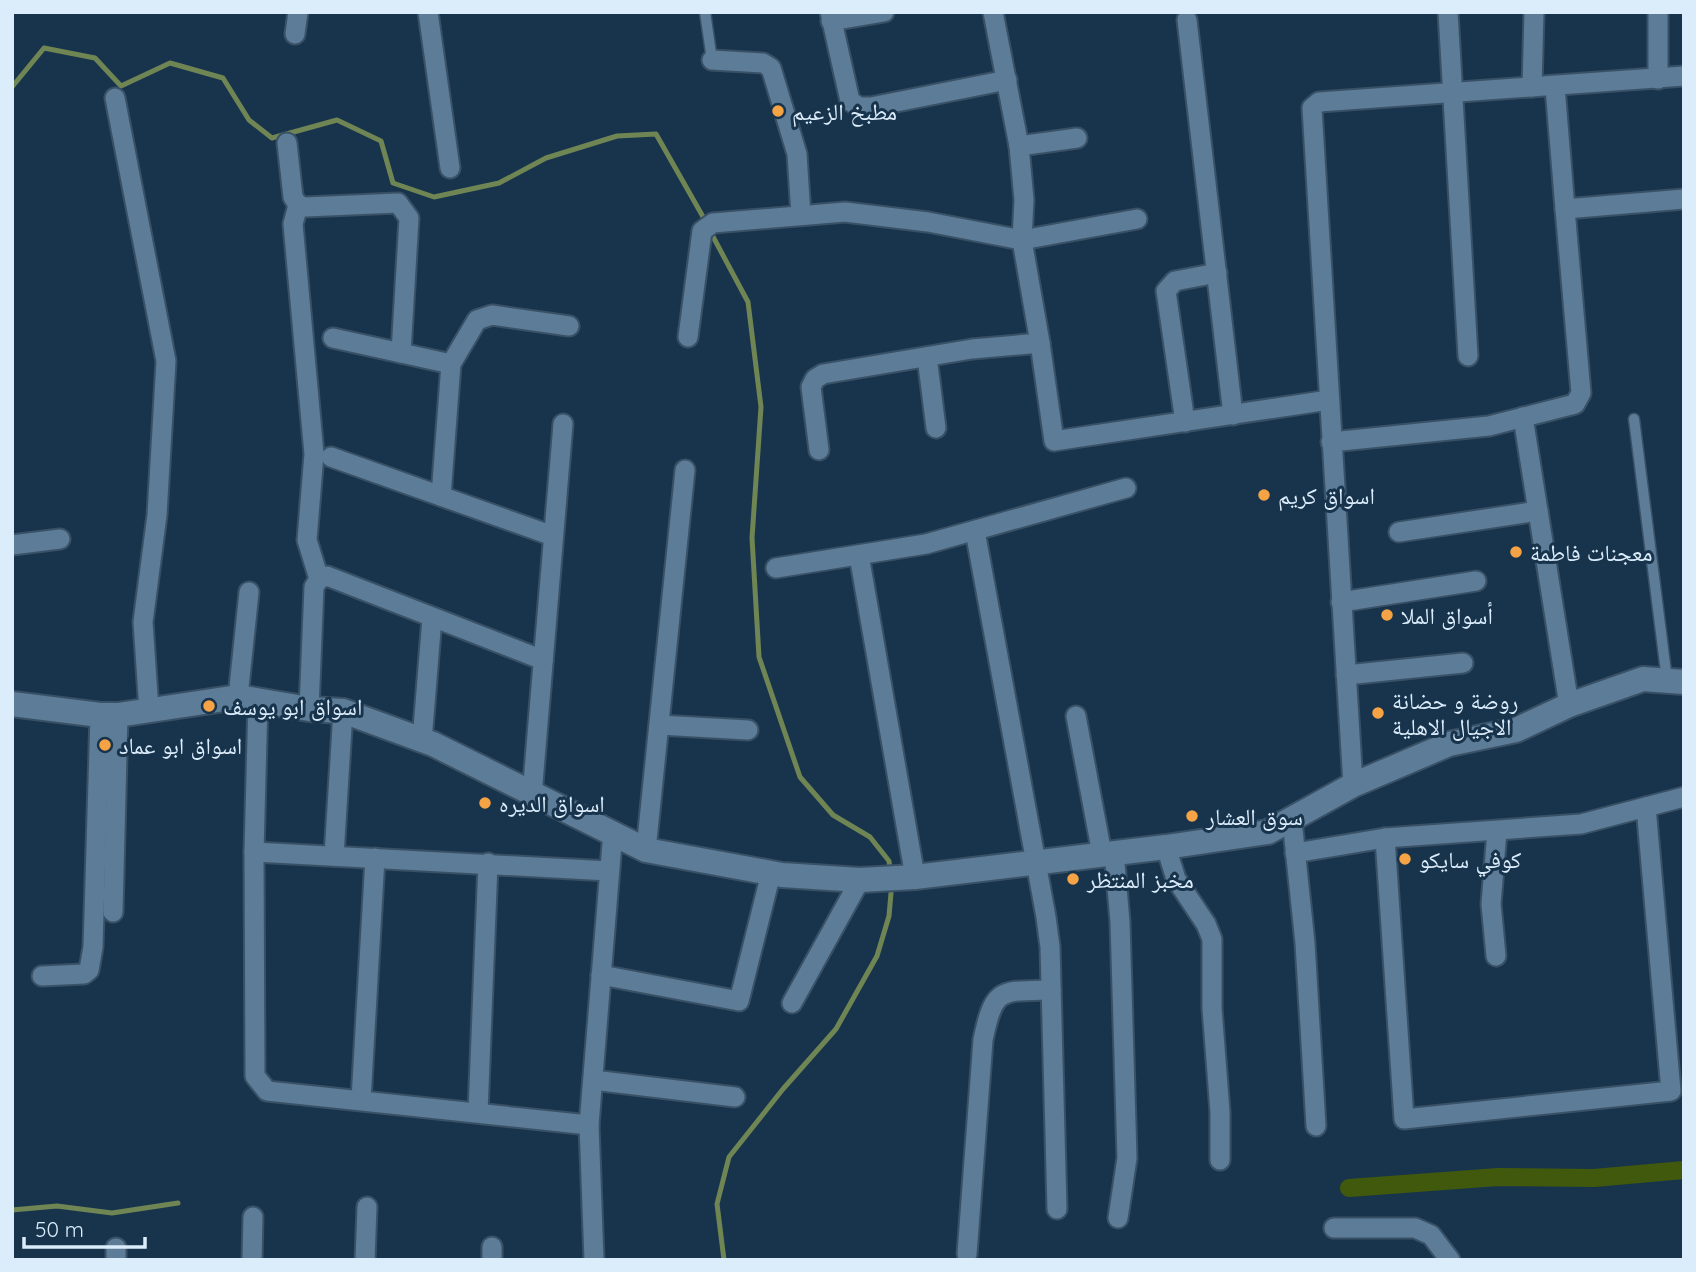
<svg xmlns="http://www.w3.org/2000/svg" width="1696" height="1272" font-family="Quicksand,'Noto Naskh Arabic',sans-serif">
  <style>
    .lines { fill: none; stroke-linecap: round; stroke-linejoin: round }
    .stream { stroke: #6f8554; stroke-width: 5 }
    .canal { stroke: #41590c; stroke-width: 18 }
    .service-casing { stroke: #395166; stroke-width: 13 }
    .minor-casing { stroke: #395166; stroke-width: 23 }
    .tertiary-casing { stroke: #395166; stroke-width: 28 }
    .service { stroke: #5d7c97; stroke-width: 10 }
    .minor { stroke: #5d7c97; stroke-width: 19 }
    .tertiary { stroke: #5d7c97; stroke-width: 24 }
    .poi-dot { fill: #f5a345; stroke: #18344c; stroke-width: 2.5 }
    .labels { text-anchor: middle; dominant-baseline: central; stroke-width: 6; stroke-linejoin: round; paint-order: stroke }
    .poi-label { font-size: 23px; fill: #dbecfb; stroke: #18344c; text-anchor: start }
  </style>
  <rect width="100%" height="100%" fill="#18344c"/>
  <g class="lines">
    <g class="stream">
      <path d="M12,87L44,48L95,58L121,86L170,63L223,78L249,120L272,138L337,120L381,141L393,183L434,197L499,183L546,158L617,136L656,134L706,222"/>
      <path d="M710,231L748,302L761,407L752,538L759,657L800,777L833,815L870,837L889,861L890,870"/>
      <path d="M12,1210L57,1206L112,1213L178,1203"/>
      <path d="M724,1260L717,1204L729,1157L783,1089L836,1029L877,956L889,916L891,893"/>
    </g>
    <path class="canal" d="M1349,1188L1498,1177L1594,1178L1684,1170"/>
    <g class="service-casing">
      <g id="service">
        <path d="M705,12L712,60"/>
        <path d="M1634,419L1667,680"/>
      </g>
    </g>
    <g class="minor-casing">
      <g id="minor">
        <path d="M428,12L450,168"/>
        <path d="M830,12L850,101L859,107H871L1007,80"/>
        <path d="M993,12L1019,146L1024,200L1022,240L1040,343L1054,441L1329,400"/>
        <path d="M1448,12L1468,356"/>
        <path d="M1187,20L1233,415"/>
        <path d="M831,21L884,12"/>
        <path d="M295,34L298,12"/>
        <path d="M712,60L763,63L771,68L797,154L801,215"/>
        <path d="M1658,79V12"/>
        <path d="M1532,87L1534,12"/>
        <path d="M1555,87L1565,209L1684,199"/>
        <path d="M115,98L166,361L157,515L143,622L149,711"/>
        <path d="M287,143L293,197L298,205L305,207L398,203L409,218L401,353"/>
        <path d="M1019,146L1077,138"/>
        <path d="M298,205L293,224L314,454L307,540L319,579"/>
        <path d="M688,337L702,231L713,223L845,212L928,222L1022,240L1137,219"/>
        <path d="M333,338L451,364"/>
        <path d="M927,357L936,428"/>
        <path d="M1523,417L1569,705"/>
        <path d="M1185,422L1166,291L1175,281L1217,273"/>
        <path d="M1331,442L1489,426L1575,404L1581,393L1565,209"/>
        <path d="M819,450L811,387L815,379L823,374L972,349L1040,343"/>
        <path d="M331,457L553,536"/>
        <path d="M441,496L451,364L477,320L492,315L569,326"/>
        <path d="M975,531L1046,917L1050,947L1057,1209"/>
        <path d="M1399,532L1538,511"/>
        <path d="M12,545L60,539"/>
        <path d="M859,555L915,877"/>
        <path d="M776,568L926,544L1126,488"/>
        <path d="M1341,602L1476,581"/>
        <path d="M1346,675L1463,663"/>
        <path d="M238,697L249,592"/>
        <path d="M258,700L254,852L255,1076L267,1091L589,1125"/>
        <path d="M309,709L314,587L319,579L327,576L543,660"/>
        <path d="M1076,716L1102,854"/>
        <path d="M659,725L748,730"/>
        <path d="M422,741L432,618"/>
        <path d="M1353,785L1312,108L1319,102L1684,76"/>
        <path d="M532,795L563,424"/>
        <path d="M1292,820L1305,943L1316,1126"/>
        <path d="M1385,838L1404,1119L1671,1091L1646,807"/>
        <path d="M1166,847L1176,879L1206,924L1212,939V1008L1220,1112V1160"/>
        <path d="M646,850L685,470"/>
        <path d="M254,852L609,871"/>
        <path d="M1114,852L1120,922L1127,1158L1118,1218"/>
        <path d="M1295,853L1385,838L1581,824L1684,797"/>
        <path d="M334,856L343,711"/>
        <path d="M113,912L118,715"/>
        <path d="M1496,956L1491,904L1497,831"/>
        <path d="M601,975L739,1001L771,873"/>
        <path d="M42,976L84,974L89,970L93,947L100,715"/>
        <path d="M792,1003L860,880"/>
        <path d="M593,1080L735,1097"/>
        <path d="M361,1100L375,858"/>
        <path d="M478,1112L488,863"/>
        <path d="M1334,1228H1415L1431,1235L1450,1260"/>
        <path d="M967,1254L983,1040C994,987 1000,991 1051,990"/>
        <path d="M116,1260V1248"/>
        <path d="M252,1260L253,1217"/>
        <path d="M365,1260L367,1207"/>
        <path d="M492,1260V1247"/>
        <path d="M594,1260L589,1125L613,831"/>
      </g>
    </g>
    <g class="tertiary-casing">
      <path id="tertiary" d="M12,704L100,715H118L238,697L309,709L343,711L433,744L646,850L782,875L860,880L915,877L1166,847L1268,832L1353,785L1449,744L1516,730L1569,705L1643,679L1684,682"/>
    </g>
    <use href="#service" class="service"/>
    <use href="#minor" class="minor"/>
    <use href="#tertiary" class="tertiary"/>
  </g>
  <g class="poi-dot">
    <circle cx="778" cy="111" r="7"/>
    <circle cx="1264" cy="495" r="7"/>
    <circle cx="1516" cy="552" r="7"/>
    <circle cx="1387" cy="615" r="7"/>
    <circle cx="209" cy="706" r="7"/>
    <circle cx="1378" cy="713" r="7"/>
    <circle cx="105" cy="745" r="7"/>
    <circle cx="485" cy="803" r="7"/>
    <circle cx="1192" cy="816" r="7"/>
    <circle cx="1405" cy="859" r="7"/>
    <circle cx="1073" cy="879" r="7"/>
  </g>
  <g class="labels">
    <g class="poi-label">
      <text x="792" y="111">مطبخ الزعيم</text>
      <text x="1278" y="495">اسواق كريم</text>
      <text x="1530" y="552">معجنات فاطمة</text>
      <text x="1401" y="615">أسواق الملا</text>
      <text x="1392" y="700">روضة و حضانة<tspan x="1392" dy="26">الاجيال الاهلية</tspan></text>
      <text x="223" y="706">اسواق ابو يوسف</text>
      <text x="119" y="745">اسواق ابو عماد</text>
      <text x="499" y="803">اسواق الديره</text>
      <text x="1206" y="816">سوق العشار</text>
      <text x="1419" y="859">كوفي سايكو</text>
      <text x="1087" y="879">مخبز المنتظر</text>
    </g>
  </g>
  <rect width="1696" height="1272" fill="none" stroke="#dbecfb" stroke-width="28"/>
  <path d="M24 1237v10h121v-10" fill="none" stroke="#dbecfb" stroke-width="3.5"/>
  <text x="35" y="1237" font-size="21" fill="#dbecfb" stroke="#18344c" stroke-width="5" paint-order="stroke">50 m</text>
</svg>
